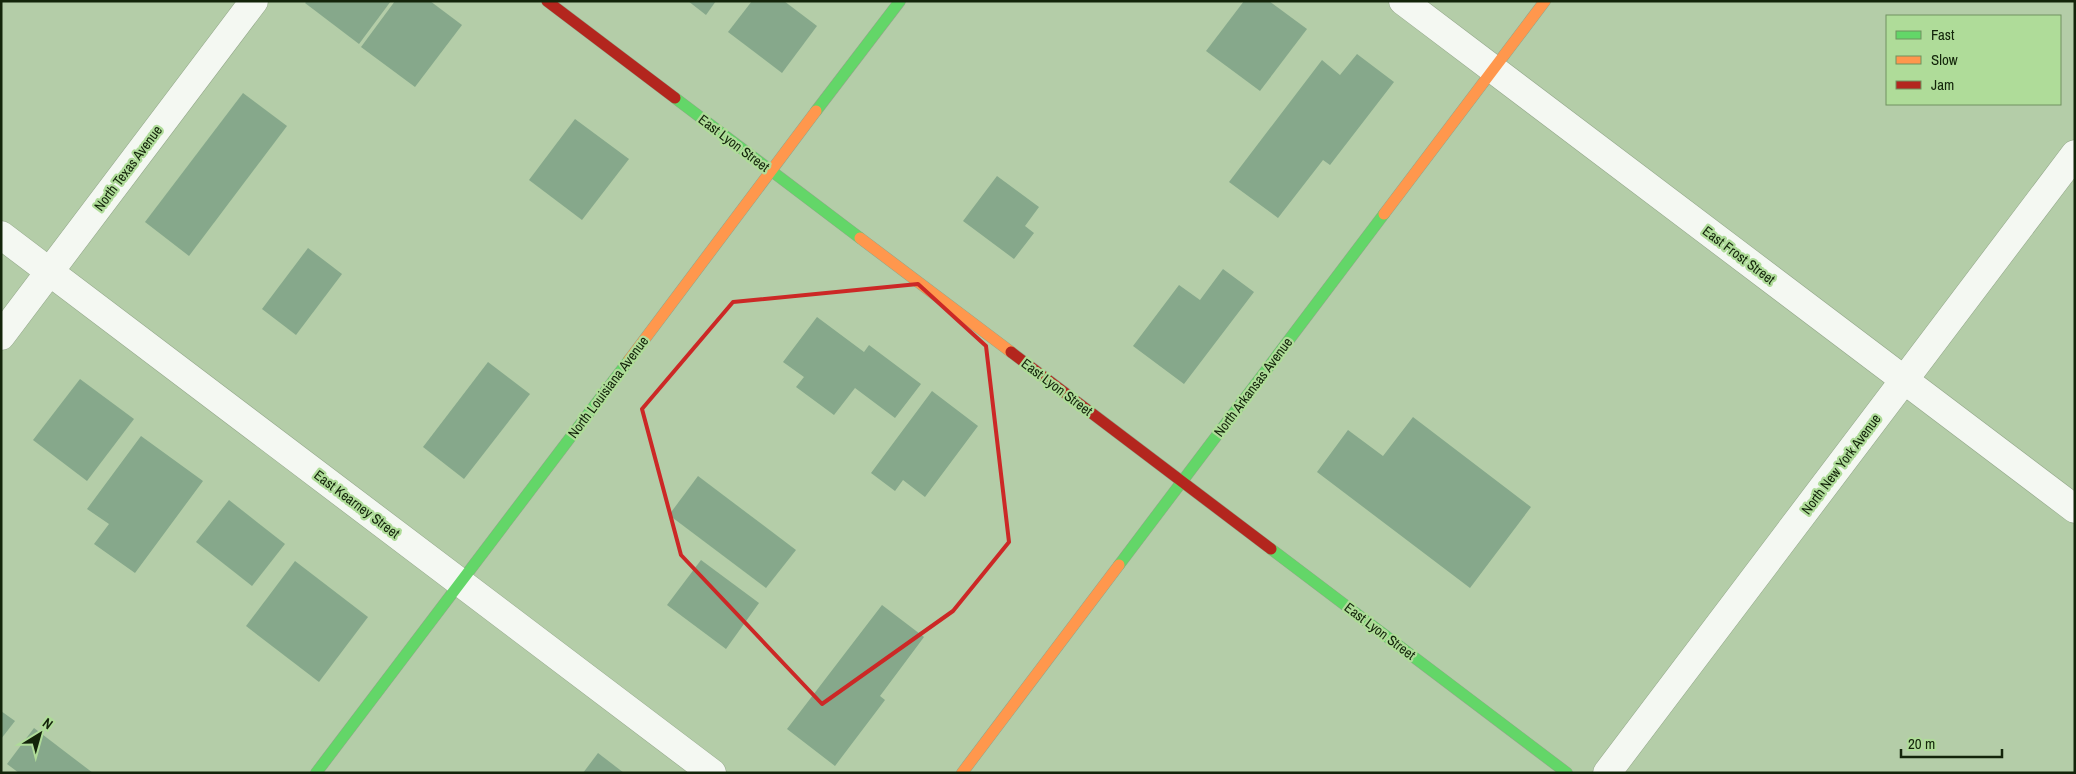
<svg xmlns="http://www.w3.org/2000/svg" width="2076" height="774" font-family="'Archivo Narrow',sans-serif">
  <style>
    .building { fill: #86a88b }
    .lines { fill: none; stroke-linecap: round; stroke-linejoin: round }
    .street-casing { stroke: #92a689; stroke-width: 29 }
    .fast-casing { stroke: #92a689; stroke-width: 12 }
    .slow-casing { stroke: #92a689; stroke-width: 12 }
    .jam-casing { stroke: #92a689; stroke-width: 12 }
    .street { stroke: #f4f8f2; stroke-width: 28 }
    .fast { stroke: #63d668; stroke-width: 11 }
    .slow { stroke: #ff974d; stroke-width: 11 }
    .jam { stroke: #b3261e; stroke-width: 11 }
    .marked { fill: none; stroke: #cc2826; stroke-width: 4; stroke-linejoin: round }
    .labels { text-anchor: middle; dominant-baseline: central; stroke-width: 4.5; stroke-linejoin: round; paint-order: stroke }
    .street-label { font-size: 14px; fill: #13240a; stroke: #afdc99 }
  </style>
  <rect width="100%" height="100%" fill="#b4cda8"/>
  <g class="building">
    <path d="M307,1H391L359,44L305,3Z"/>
    <path d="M395,1H430L462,25L415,87L361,47Z"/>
    <path d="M688,1H716L706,15Z"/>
    <path d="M752,1H784L817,26L782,73L728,32Z"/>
    <path d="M1244,1H1269L1307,29L1260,91L1206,51Z"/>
    <path d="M1357,54L1394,82L1330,165L1323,160L1278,218L1229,182L1322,60L1340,75Z"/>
    <path d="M243,93L287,126L189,256L145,222Z"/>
    <path d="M575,119L629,159L582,220L529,180Z"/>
    <path d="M997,176L1039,207L1025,226L1034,233L1014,259L963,221Z"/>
    <path d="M308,248L342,274L296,335L262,309Z"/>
    <path d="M1223,269L1254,292L1184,384L1133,346L1179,285L1200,300Z"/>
    <path d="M817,317L864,352L869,345L921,384L895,418L855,388L834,415L796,387L804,377L783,362Z"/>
    <path d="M488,362L530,394L464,479L423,447Z"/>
    <path d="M80,379L134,419L87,481L33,440Z"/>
    <path d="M932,391L978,426L925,497L903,480L895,491L871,473Z"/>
    <path d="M1413,417L1531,507L1470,588L1317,472L1348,430L1383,456Z"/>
    <path d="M141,436L203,481L135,573L94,544L109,524L87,509Z"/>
    <path d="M698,476L796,550L766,588L669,515Z"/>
    <path d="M229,500L285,544L252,586L196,542Z"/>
    <path d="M701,560L759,603L726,649L667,605Z"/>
    <path d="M295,561L368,617L319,682L246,626Z"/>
    <path d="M882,605L924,637L880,696L885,700L835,766L787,729Z"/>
    <path d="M1,711L15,721L1,739Z"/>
    <path d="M34,728L93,773H19L7,764Z"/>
    <path d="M598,753L624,773H583Z"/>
  </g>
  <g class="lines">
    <g class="street-casing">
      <g id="street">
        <path d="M1403,1L2075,509"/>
        <path d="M1,235L712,773"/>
        <path d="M1,336L254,1"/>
        <path d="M1607,773L2075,154"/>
      </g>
    </g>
    <g class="fast-casing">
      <g id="fast">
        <path d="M675,98L860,238"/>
        <path d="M816,111L900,1"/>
        <path d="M1271,549L1567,773"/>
        <path d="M1119,565L1384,214"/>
        <path d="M316,773L629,360"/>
      </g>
    </g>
    <g class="slow-casing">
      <g id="slow">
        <path d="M1384,214L1545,1"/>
        <path d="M860,238L1011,352"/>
        <path d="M629,360L816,111"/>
        <path d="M962,773L1119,565"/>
      </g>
    </g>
    <g class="jam-casing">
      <g id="jam">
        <path d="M547,1L675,98"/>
        <path d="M1011,352L1271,549"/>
      </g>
    </g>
    <use href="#street" class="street"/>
    <use href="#fast" class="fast"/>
    <use href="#slow" class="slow"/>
    <use href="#jam" class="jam"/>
  </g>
  <path class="marked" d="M918,284L986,346L1009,542L953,611L822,704L681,555L642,409L733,302Z"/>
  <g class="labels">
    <g class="street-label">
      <text transform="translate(734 143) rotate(37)">East Lyon Street</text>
      <text transform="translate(128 168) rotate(-53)">North Texas Avenue</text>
      <text transform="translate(1739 255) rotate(37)">East Frost Street</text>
      <text transform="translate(608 387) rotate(-53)">North Louisiana Avenue</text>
      <text transform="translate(1057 387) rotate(37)">East Lyon Street</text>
      <text transform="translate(1253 387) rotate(-53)">North Arkansas Avenue</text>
      <text transform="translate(1841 464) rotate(-53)">North New York Avenue</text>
      <text transform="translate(357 504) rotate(37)">East Kearney Street</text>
      <text transform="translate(1380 631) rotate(37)">East Lyon Street</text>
    </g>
  </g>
  <rect width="2076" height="774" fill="none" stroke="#13240a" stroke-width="5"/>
  <rect x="1886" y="15" width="175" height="90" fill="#afdc99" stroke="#719260"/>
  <rect x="1896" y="31" width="25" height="8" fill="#63d668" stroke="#719260"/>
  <text x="1931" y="40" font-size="15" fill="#13240a">Fast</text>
  <rect x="1896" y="56" width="25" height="8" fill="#ff974d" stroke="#719260"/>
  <text x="1931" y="65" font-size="15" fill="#13240a">Slow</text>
  <rect x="1896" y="81" width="25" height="8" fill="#b3261e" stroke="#719260"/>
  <text x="1931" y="90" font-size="15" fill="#13240a">Jam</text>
  <g transform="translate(40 734) rotate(37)" stroke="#afdc99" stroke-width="4" paint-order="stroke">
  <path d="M0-4L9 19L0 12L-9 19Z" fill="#13240a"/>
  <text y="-8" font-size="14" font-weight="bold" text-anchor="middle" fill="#13240a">N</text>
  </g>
  <path d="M1901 749v8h101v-8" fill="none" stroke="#13240a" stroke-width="2.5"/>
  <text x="1908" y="749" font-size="15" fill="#13240a" stroke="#afdc99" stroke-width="4" paint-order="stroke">20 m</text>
</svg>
